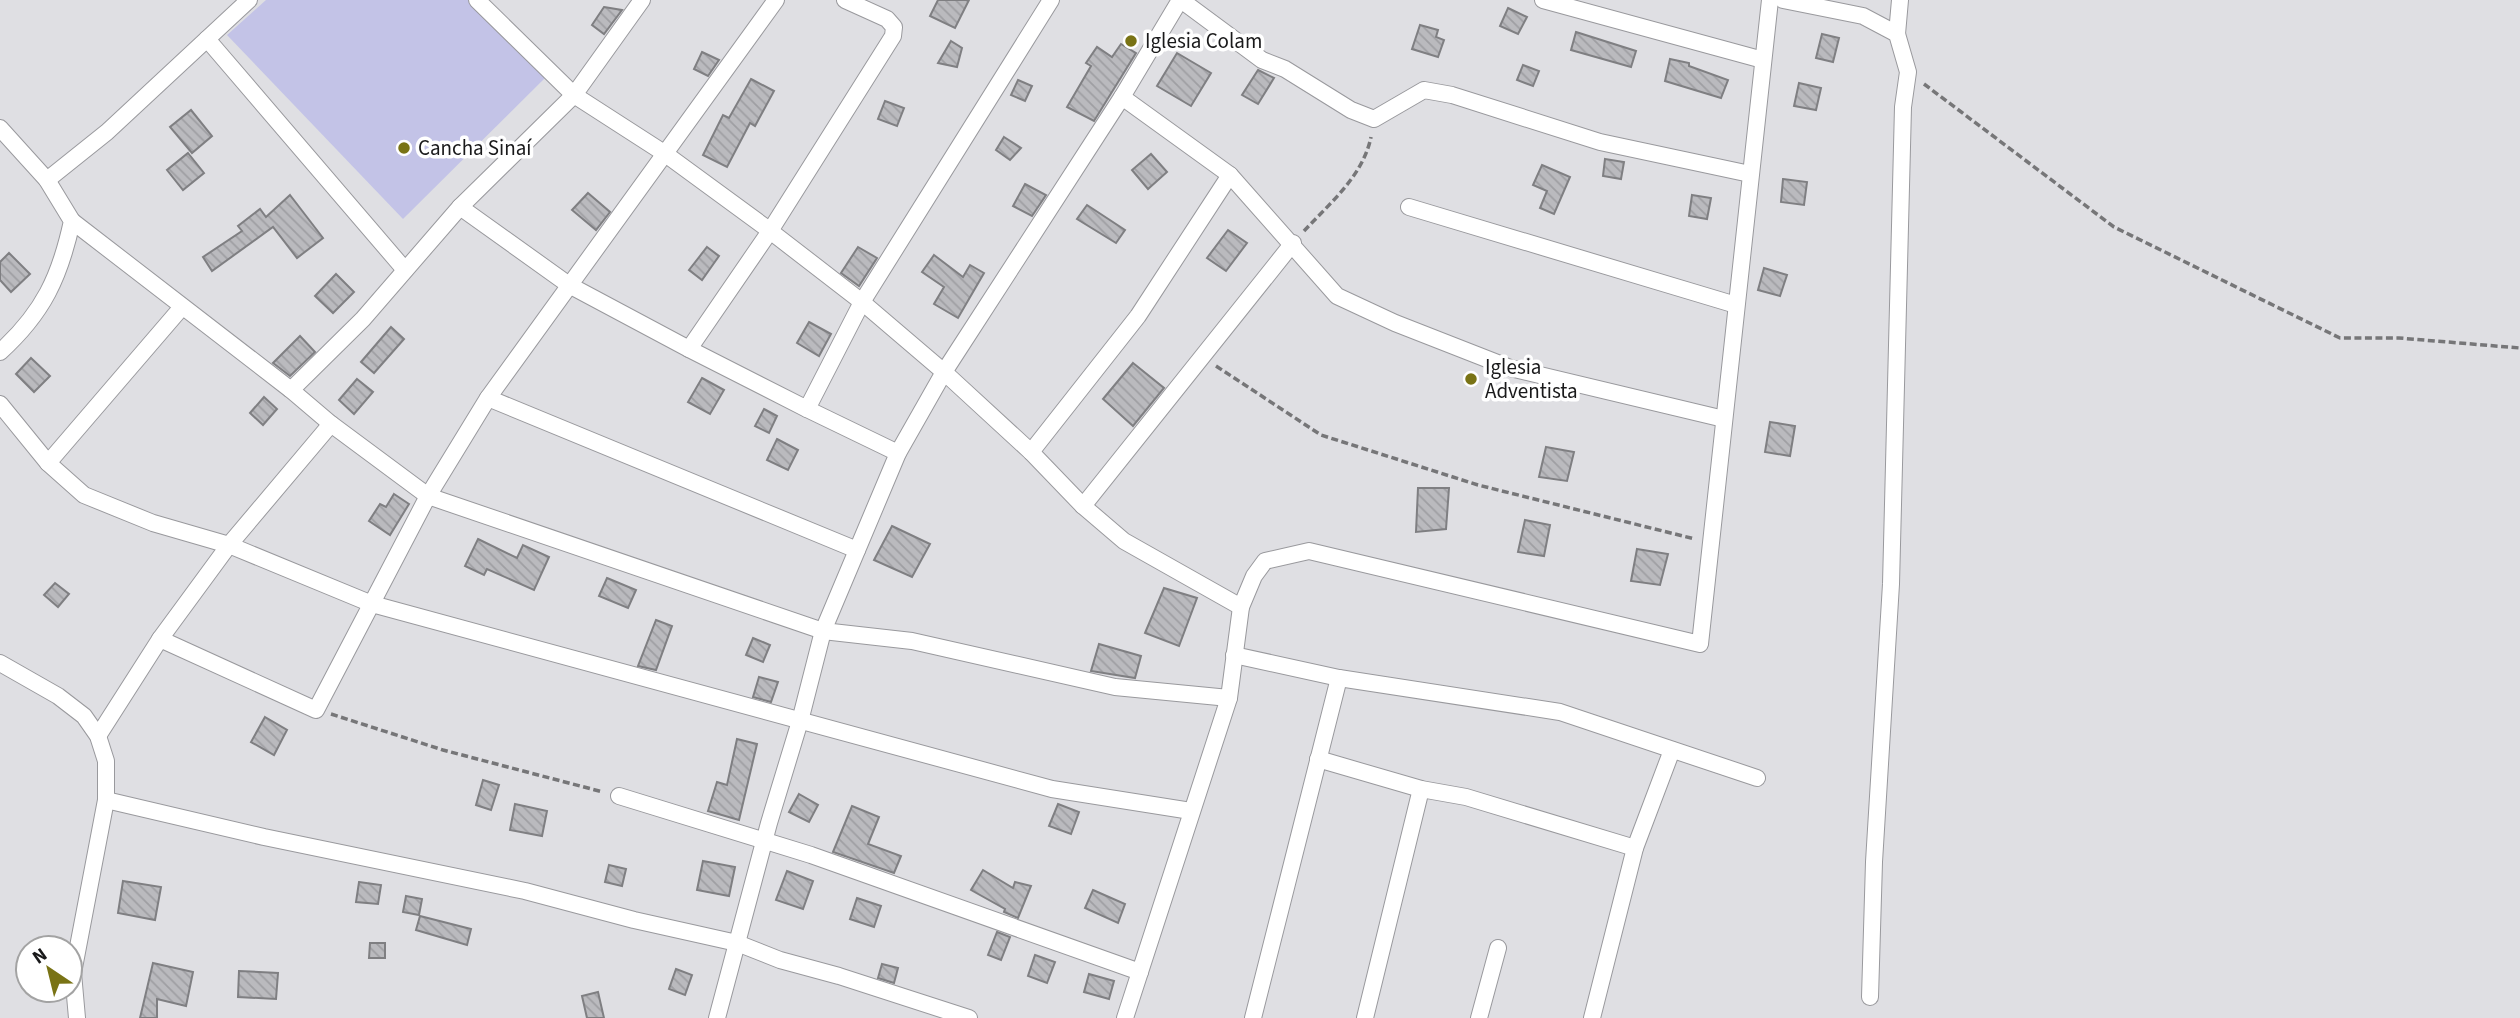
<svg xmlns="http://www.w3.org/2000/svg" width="2520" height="1018" font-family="'Source Sans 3',sans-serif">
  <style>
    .pitch { fill: #c3c3e7 }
    .building { fill: url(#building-back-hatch); stroke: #7f7f82; stroke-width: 2 }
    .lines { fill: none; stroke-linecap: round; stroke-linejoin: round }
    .minor-casing { stroke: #99999d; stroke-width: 18 }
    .path { stroke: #767678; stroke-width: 3.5; stroke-dasharray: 7 3.5; stroke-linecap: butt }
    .minor { stroke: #fff; stroke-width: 16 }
    .poi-dot { fill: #797315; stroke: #fff; stroke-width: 2.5 }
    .labels { text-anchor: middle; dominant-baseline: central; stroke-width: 7; stroke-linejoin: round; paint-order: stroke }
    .poi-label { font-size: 21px; fill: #19191a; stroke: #fff; text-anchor: start }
  </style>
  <defs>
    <pattern id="building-back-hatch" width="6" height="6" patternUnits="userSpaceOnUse" patternTransform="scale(1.75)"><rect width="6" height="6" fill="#bababe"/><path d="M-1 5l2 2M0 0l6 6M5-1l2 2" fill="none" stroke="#9f9fa3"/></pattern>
  </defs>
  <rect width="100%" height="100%" fill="#dfdfe3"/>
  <path class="pitch" d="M266,0H468L546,77L403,219L227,35Z"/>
  <g class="building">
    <path d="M938,0H969L955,28L930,16Z"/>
    <path d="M604,7L622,10L604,34L592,25Z"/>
    <path d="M1508,8L1527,17L1518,34L1500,26Z"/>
    <path d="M1420,25L1438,30L1436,37L1444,40L1438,57L1412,49Z"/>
    <path d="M1576,32L1636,51L1631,67L1571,50Z"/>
    <path d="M1822,34L1839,38L1833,62L1816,58Z"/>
    <path d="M951,41L962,48L957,67L938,63Z"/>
    <path d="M1121,44L1136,53L1094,121L1067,107L1091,66L1086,63L1097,47L1112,57Z"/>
    <path d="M702,52L719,60L708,76L694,69Z"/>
    <path d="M1177,53L1211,73L1191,106L1157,86Z"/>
    <path d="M1670,59L1689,63V66L1728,80L1721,98L1665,81Z"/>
    <path d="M1523,65L1539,71L1533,86L1517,80Z"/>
    <path d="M1258,70L1274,78L1258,104L1242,95Z"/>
    <path d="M751,79L774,91L755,126L750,123L727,167L703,155L723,115L729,118Z"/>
    <path d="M1018,80L1032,86L1025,101L1011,95Z"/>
    <path d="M1799,83L1821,88L1816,110L1794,106Z"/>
    <path d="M885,101L904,108L897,126L878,119Z"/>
    <path d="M191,110L212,136L192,153L170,127Z"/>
    <path d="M1004,137L1021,148L1010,160L996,150Z"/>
    <path d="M188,153L204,173L183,190L167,170Z"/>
    <path d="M1151,154L1167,172L1148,189L1132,170Z"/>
    <path d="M1605,159L1624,162L1621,179L1603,176Z"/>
    <path d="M1542,165L1570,177L1554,214L1540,208L1547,191L1533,185Z"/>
    <path d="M1783,179L1807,182L1804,205L1781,202Z"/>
    <path d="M1025,184L1046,195L1032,216L1013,206Z"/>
    <path d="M588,193L610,212L596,230L572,210Z"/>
    <path d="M290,195L323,238L297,258L273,227L212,271L203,257L242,231L238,226L260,209L266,217Z"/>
    <path d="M1692,195L1711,198L1707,219L1689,216Z"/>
    <path d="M1087,205L1125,230L1116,243L1077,219Z"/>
    <path d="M1228,230L1247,243L1226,271L1207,258Z"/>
    <path d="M707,247L719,256L702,280L689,270Z"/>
    <path d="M858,247L877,258L859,286L841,273Z"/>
    <path d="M9,253L30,274L11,292L0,280V262Z"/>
    <path d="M934,255L963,277L970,265L984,273L958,318L934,304L944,287L922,272Z"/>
    <path d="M1764,268L1787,275L1780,296L1758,290Z"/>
    <path d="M336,274L354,292L333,313L315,296Z"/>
    <path d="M809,322L831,334L819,356L797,343Z"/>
    <path d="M391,327L404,339L374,373L361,362Z"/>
    <path d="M300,336L315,352L290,376L273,363Z"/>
    <path d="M31,358L50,376L34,392L16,374Z"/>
    <path d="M1133,363L1164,388L1133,426L1103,399Z"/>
    <path d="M702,378L724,390L710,414L688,402Z"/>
    <path d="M357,379L373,392L354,414L339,400Z"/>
    <path d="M264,397L277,409L263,425L250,413Z"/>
    <path d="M764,409L777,416L769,433L755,426Z"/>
    <path d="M1770,422L1795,426L1790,456L1765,452Z"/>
    <path d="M777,439L798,450L788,470L767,460Z"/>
    <path d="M1546,447L1574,452L1567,481L1539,477Z"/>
    <path d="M1418,488H1449L1446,529L1416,532Z"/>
    <path d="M394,494L409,504L390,535L369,521L380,504L386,507Z"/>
    <path d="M1525,520L1550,525L1544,556L1518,552Z"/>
    <path d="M892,526L930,544L912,577L874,560Z"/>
    <path d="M478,539L517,558L523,545L549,557L534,590L487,569L484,575L465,566Z"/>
    <path d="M1637,549L1668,554L1660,585L1631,581Z"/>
    <path d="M607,578L636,590L628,608L599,596Z"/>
    <path d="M55,583L69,594L58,607L44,595Z"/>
    <path d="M1164,588L1197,598L1179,646L1145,633Z"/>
    <path d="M656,620L672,626L656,670L638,666Z"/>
    <path d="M753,638L770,645L763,662L746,655Z"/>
    <path d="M1099,644L1141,656L1135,678L1091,671Z"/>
    <path d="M759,677L778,682L771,702L753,697Z"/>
    <path d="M265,717L287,730L274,755L251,742Z"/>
    <path d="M737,739L757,744L739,820L708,811L717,782L727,785Z"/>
    <path d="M483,780L499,785L491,810L476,805Z"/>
    <path d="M799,794L818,805L809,822L789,812Z"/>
    <path d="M515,804L547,811L542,836L510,830Z"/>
    <path d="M1058,804L1079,812L1071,834L1049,826Z"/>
    <path d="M852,806L879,817L868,844L901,856L894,873L833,852Z"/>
    <path d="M703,861L735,867L729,896L697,890Z"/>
    <path d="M609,865L626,869L622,886L605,882Z"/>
    <path d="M983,870L1013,888L1015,882L1031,886L1018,918L1004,912L1005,909L971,890Z"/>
    <path d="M787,871L813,881L803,909L776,900Z"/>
    <path d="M123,881L161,887L155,920L118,913Z"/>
    <path d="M359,882L381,885L378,904L356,902Z"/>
    <path d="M1093,890L1125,904L1118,923L1085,908Z"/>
    <path d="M406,896L422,899L419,915L403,912Z"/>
    <path d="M857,898L881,906L874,927L850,919Z"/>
    <path d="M420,916L471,929L467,945L416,930Z"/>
    <path d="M997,932L1010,937L1001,960L988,955Z"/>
    <path d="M370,943H385V958H369Z"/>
    <path d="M1035,955L1055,962L1047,983L1028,976Z"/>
    <path d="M153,963L193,972L186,1006L157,999V1018H140Z"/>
    <path d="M882,964L898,968L894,983L878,978Z"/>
    <path d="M676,969L692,975L685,995L669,989Z"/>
    <path d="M239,971L278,973L276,999L238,997Z"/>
    <path d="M1089,974L1114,981L1109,999L1084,992Z"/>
    <path d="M598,992L604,1018H587L582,996Z"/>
  </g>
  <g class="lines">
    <g class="minor-casing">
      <g id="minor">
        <path d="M477,0L574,95L664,153L765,227L862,302L944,372L1031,452L1083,506L1124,541L1241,607"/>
        <path d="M1181,0L1262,60L1285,69L1351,110L1374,119L1424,90L1452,95L1600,142L1750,174"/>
        <path d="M1543,0L1763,60"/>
        <path d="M1783,0L1863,16L1897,34L1908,72L1903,107L1891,584L1874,862L1870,997"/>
        <path d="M1897,34L1900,0"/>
        <path d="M207,39L405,270"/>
        <path d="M1122,97L1230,175L1337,296L1395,323L1510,368L1724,419"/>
        <path d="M0,128L47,180L72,221C60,277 43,313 0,352"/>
        <path d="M47,180L107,132L249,0"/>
        <path d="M460,207L569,285L689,349L807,409L862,302L1051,0"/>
        <path d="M1409,207L1736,305"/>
        <path d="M72,221L291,390L331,424L428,496L823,631L912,641L1115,687L1229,698"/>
        <path d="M689,349L770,231L893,36L894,27L887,19L845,0"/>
        <path d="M291,390L363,319L460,207L574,95L642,0"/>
        <path d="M488,398L857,550"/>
        <path d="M0,404L48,463L84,495L153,523L229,545L372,604L1052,789L1191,811"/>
        <path d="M807,409L898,453"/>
        <path d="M1031,452L1138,316L1230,175"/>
        <path d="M48,463L182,307"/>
        <path d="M1083,506L1293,243"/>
        <path d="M160,639L316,710L428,496L488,398L776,0"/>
        <path d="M1234,655L1339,678L1560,712L1757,778"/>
        <path d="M0,663L58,696L84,716L98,736L106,761V800L73,973L77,1018"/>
        <path d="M98,736L160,639L229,545L331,424"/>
        <path d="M1318,759L1421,789L1466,797L1635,848"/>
        <path d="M619,796L811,855L1140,972"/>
        <path d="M106,800L264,837L525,891L634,920L737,943L780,960L839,976L969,1018"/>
        <path d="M717,1018L769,823L800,721L823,631L898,453L944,372L1122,97L1180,0"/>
        <path d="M1125,1018L1229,698L1241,607L1254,576L1265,561L1309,551L1700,644L1770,0"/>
        <path d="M1253,1018L1339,678"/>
        <path d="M1365,1018L1421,789"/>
        <path d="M1479,1018L1498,948"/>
        <path d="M1592,1018L1635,848L1672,750"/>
      </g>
    </g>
    <g class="path">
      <path d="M1924,84L2114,227L2340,338H2399L2520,348"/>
      <path d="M1304,231C1330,203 1363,176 1371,137"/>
      <path d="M1216,366L1321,435L1478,485L1695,539"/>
      <path d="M331,714L443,750L603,792"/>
    </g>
    <use href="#minor" class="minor"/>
  </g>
  <g class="poi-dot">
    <circle cx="1131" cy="41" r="7"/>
    <circle cx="404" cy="148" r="7"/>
    <circle cx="1471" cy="379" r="7"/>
  </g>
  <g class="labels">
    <g class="poi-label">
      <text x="1145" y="41">Iglesia Colam</text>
      <text x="418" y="148">Cancha Sinaí</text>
      <text x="1485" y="367">Iglesia<tspan x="1485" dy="24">Adventista</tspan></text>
    </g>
  </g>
  <g transform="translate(49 969) rotate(325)"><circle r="33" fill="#ffffff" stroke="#a3a3a3" stroke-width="2"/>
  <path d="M0-5L12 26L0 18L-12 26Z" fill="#797315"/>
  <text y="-10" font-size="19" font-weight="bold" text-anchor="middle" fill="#19191a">N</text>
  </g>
</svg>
